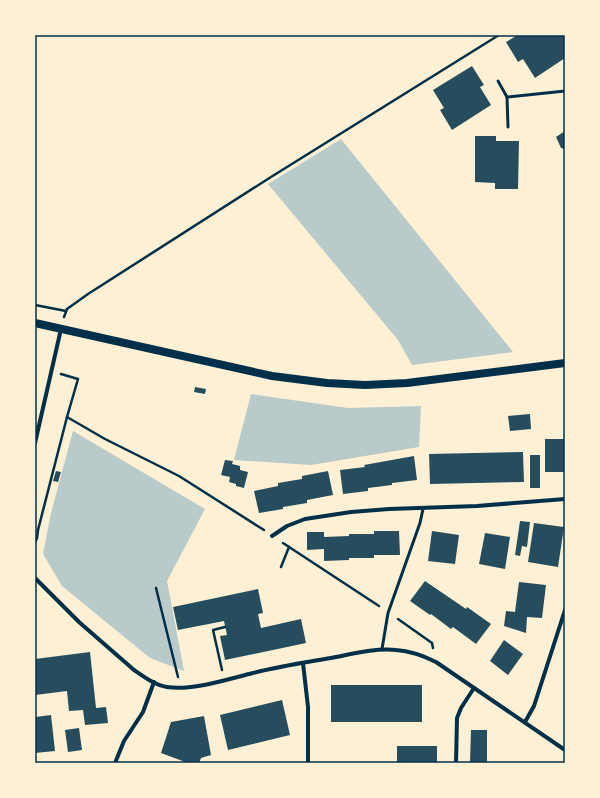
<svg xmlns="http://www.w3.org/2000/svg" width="600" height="798" font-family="Jost,sans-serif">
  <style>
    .green { fill: #b9caca }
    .building { fill: #264d5e }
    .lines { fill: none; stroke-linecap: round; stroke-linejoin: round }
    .path { stroke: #003049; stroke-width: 2.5 }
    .service { stroke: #003049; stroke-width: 3 }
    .minor { stroke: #003049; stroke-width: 4 }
    .secondary { stroke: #003049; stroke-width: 8 }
    .neatline { fill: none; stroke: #003049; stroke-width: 1.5 }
  </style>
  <rect width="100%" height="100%" fill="#fdf0d5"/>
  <g class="green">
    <path d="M341,139L513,352L412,365L398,340L268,184Z"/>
    <path d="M251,394L348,408L421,406L419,447L311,465L234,460Z"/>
    <path d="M73,431L205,509L167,581L184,671L150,658L62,586L43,554L51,513Z"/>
  </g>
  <g class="building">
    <path d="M518,35H556L557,36L564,35L565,37V58L535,78L523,59L518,62L506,42Z"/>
    <path d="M472,66L484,85L480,87L491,105L452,130L440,110L444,108L433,90Z"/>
    <path d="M565,131V149L561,148L556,137Z"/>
    <path d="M475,136H496V141H519L518,189H495V183L475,182Z"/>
    <path d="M195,387L206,389L205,394L194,392Z"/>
    <path d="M530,414L531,429L510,431L508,416Z"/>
    <rect x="545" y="439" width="20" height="33"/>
    <path d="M523,452L524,482L430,484L429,454Z"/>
    <rect x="530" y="455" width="10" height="33"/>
    <path d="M414,456L417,480L392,483V485L368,488V491L343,494L340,470L365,467L364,465Z"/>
    <path d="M225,460L233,461L232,464L240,466V470L248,472L244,488L236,486V484L229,482L230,477L221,475Z"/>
    <path d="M56,471L61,472L58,482L53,481Z"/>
    <path d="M328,471L333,495L307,500V503L283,507V509L259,513L254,491L278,486V483L302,479V476Z"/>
    <path d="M520,521L530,522L527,547L522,546L520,556L515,555Z"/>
    <path d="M534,523L564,527L558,567L528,562Z"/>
    <path d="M374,531H399L400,555H374V558H349V560L324,561V549L307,550V532H324V537L349,536V534H374Z"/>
    <path d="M432,531L459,535L455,564L428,561Z"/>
    <path d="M485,533L510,537L505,569L479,564Z"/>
    <path d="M425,581L466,609L467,607L491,624L476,644L453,627L451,629L431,614L430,615L410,601Z"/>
    <path d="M519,582L546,585L542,618L527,617L526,633L504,626L506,611L515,612Z"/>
    <path d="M258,589L263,613L258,614L261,628L301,619L306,643L225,660L220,636L227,635L224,621L178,630L173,607Z"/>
    <path d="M504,640L523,654L508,675L490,661Z"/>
    <path d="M90,652L96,708L106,707L108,723L85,725L83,710L69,711L67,691L35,695V659Z"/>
    <rect x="331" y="685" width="91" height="37"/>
    <path d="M282,700L290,735L228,750L220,715Z"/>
    <path d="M51,715L55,751L35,753V717Z"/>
    <path d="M204,716L211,755L201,758L199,763H188L161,753L171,722Z"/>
    <path d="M79,728L82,750L68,752L65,730Z"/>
    <path d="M471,730H487V763H470Z"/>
    <rect x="397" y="746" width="40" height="17"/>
  </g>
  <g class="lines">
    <g class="path">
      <path d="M35,305L66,311"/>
      <path d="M64,317L67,309L88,294L271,177L499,35"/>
      <path d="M61,374L78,379L67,417L105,439L179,476L264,530"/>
      <path d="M35,543L37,538L38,530L67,417"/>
      <path d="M283,543L379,606"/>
      <path d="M281,567L289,547"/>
      <path d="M156,588L178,677"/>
      <path d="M398,619L432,643L433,648"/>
      <path d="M222,670L213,630L225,627"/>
    </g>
    <g class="service">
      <path d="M498,81L507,97L508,127"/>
      <path d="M507,97L565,91"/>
      <path d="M382,649L388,613L420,523L423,509"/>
    </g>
    <g class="minor">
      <path d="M35,443L61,329"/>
      <path d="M272,536L287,526L305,519L351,512L389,509L477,506L565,499"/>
      <path d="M35,578L79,622L134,670C144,677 155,685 167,687C192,691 228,679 253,673C280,666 308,662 336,657C356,653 376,648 396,650C410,651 424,656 436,662L565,750"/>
      <path d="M303,663L308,707V763"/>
      <path d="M525,722L534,706L565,610"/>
      <path d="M115,763L124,741L143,712L154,682"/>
      <path d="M456,763L457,718L461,708L474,688"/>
    </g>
    <path class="secondary" d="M35,323L272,376L327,383L365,385L407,383L565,363"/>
  </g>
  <rect width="600" height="798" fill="none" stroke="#fdf0d5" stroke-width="72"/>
  <rect x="36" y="36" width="528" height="726" class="neatline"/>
</svg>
